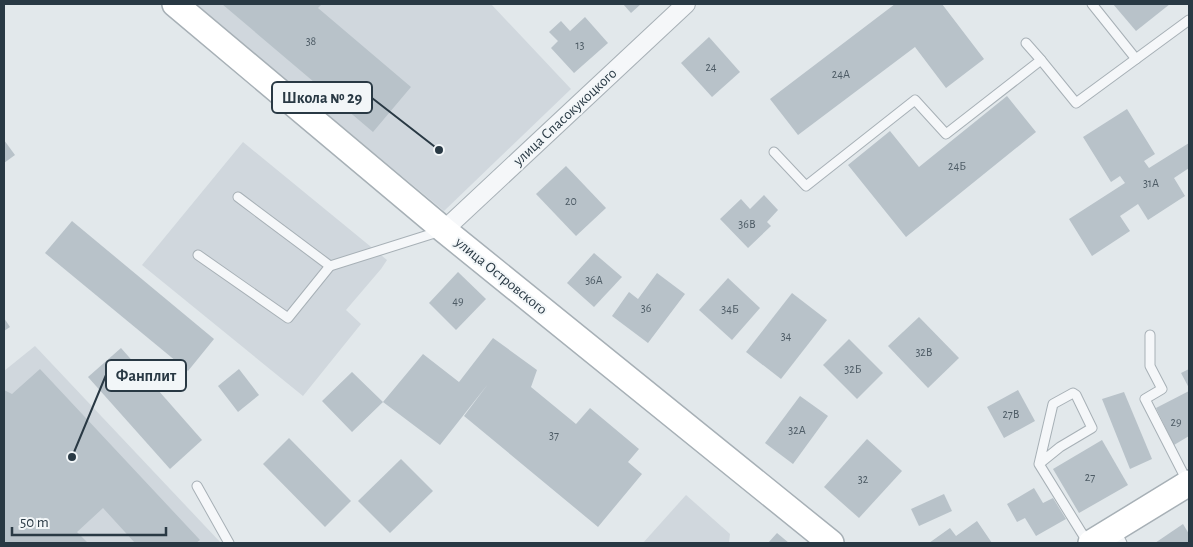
<svg xmlns="http://www.w3.org/2000/svg" width="1193" height="547" font-family="'Alegreya Sans',sans-serif">
  <style>
    .built { fill: #d0d7dd }
    .building { fill: #b8c2c9 }
    .lines { fill: none; stroke-linecap: round; stroke-linejoin: round }
    .lane-casing { stroke: #a7b0b6; stroke-width: 11 }
    .street-casing { stroke: #a7b0b6; stroke-width: 20 }
    .secondary-casing { stroke: #a7b0b6; stroke-width: 28 }
    .lane { stroke: #f5f7f9; stroke-width: 9 }
    .street { stroke: #f5f7f9; stroke-width: 18 }
    .secondary { stroke: #fff; stroke-width: 25 }
    .labels { text-anchor: middle; dominant-baseline: central; stroke-width: 4; stroke-linejoin: round; paint-order: stroke }
    .number-label { font-size: 12px; fill: #4d5b65 }
    .street-label { font-size: 15px; fill: #293944; stroke: #f2f6f8 }
    .leader { fill: none; stroke: #293944; stroke-width: 2 }
    .callout-dot { fill: #293944; stroke: #f2f6f8; stroke-width: 2 }
    .callout { fill: #f2f6f8; stroke: #293944; stroke-width: 2 }
    .callout-label { font-size: 16px; text-anchor: middle; font-weight: bold; fill: #293944 }
  </style>
  <rect width="100%" height="100%" fill="#e2e8eb"/>
  <g class="built">
    <path d="M194,4H491L571,89L444,211Z"/>
    <path d="M243,142L387,260L381,269L346,310L361,324L303,396L142,265Z"/>
    <path d="M35,346L221,543H4V371Z"/>
    <path d="M686,495L730,534L729,543H643Z"/>
  </g>
  <g class="building">
    <path d="M222,4H322L318,8L411,87L373,132Z"/>
    <path d="M623,4H641L631,13Z"/>
    <path d="M895,4H942L984,59L946,88L915,47L798,135L770,99Z"/>
    <path d="M1113,4H1170L1136,31Z"/>
    <path d="M585,17L608,43L574,73L551,48L558,41L549,32L561,21L570,31Z"/>
    <path d="M709,37L740,72L712,97L681,63Z"/>
    <path d="M1007,96L1036,132L906,237L848,165L890,131L919,167Z"/>
    <path d="M1127,109L1155,154L1144,161L1149,168L1189,143V168L1174,178L1185,196L1148,220L1138,204L1120,216L1130,231L1092,256L1069,219L1125,183L1120,176L1111,182L1083,137Z"/>
    <path d="M4,140L15,155L4,163Z"/>
    <path d="M566,166L606,208L576,236L536,194Z"/>
    <path d="M764,195L778,210L767,222L771,226L748,248L720,219L741,199L750,209Z"/>
    <path d="M72,221L214,339L188,371L45,253Z"/>
    <path d="M594,253L622,277L594,307L567,283Z"/>
    <path d="M458,272L486,299L456,330L429,303Z"/>
    <path d="M657,273L685,294L648,343L612,316L629,292L638,299Z"/>
    <path d="M728,278L760,308L732,340L699,310Z"/>
    <path d="M792,293L827,320L781,379L746,352Z"/>
    <path d="M919,317L959,358L928,388L888,346Z"/>
    <path d="M4,318L10,327L4,331Z"/>
    <path d="M493,338L537,370L531,387L576,424L590,408L639,449L628,462L642,474L598,527L464,416L488,384L440,445L383,402L352,432L322,401L352,372L383,402L423,354L459,382Z"/>
    <path d="M849,339L883,373L857,399L823,365Z"/>
    <path d="M121,348L202,440L170,469L88,377Z"/>
    <path d="M40,369L200,540L196,543H135L103,508L77,532L88,543H4V390L12,394Z"/>
    <path d="M239,369L259,395L238,412L218,386Z"/>
    <path d="M1189,369V388L1181,373Z"/>
    <path d="M1018,390L1035,421L1004,438L987,407Z"/>
    <path d="M1189,391V436L1174,445L1156,408Z"/>
    <path d="M1124,392L1152,459L1130,469L1102,399Z"/>
    <path d="M800,396L828,416L793,464L765,443Z"/>
    <path d="M289,438L351,501L325,527L263,464Z"/>
    <path d="M867,439L902,471L859,518L824,487Z"/>
    <path d="M1102,440L1128,485L1079,513L1053,469Z"/>
    <path d="M401,459L433,491L390,533L358,501Z"/>
    <path d="M1034,488L1043,503L1053,498L1066,519L1036,536L1025,518L1017,522L1007,504Z"/>
    <path d="M944,494L952,511L919,526L911,509Z"/>
    <path d="M977,521L992,543H929L950,528L956,536Z"/>
    <path d="M1183,524L1189,534V543H1155Z"/>
    <path d="M777,533L789,543H768Z"/>
  </g>
  <g class="lines">
    <g class="lane-casing">
      <g id="lane">
        <path d="M1092,4L1136,59"/>
        <path d="M1026,43L1041,60"/>
        <path d="M774,152L806,186L915,100L946,134L1041,60L1076,103L1189,20"/>
        <path d="M238,197L330,266"/>
        <path d="M198,255L288,318L330,266L441,231"/>
        <path d="M1150,335V366L1162,389L1145,399L1187,481"/>
        <path d="M1039,464L1060,447L1092,428L1076,395L1073,393L1053,404L1039,464L1088,543"/>
        <path d="M197,486L229,543"/>
        <path d="M1115,529L1122,543"/>
      </g>
    </g>
    <g class="street-casing">
      <path id="street" d="M444,230L686,4"/>
    </g>
    <g class="secondary-casing">
      <g id="secondary">
        <path d="M175,4L444,230L831,543"/>
        <path d="M1091,543L1189,483"/>
      </g>
    </g>
    <use href="#lane" class="lane"/>
    <use href="#street" class="street"/>
    <use href="#secondary" class="secondary"/>
  </g>
  <g class="labels">
    <g class="number-label">
      <text x="311" y="41">38</text>
      <text x="580" y="45">13</text>
      <text x="711" y="67">24</text>
      <text x="841" y="74">24А</text>
      <text x="957" y="166">24Б</text>
      <text x="1151" y="183">31А</text>
      <text x="571" y="201">20</text>
      <text x="747" y="224">36В</text>
      <text x="594" y="280">36А</text>
      <text x="458" y="301">49</text>
      <text x="646" y="308">36</text>
      <text x="730" y="309">34Б</text>
      <text x="786" y="336">34</text>
      <text x="924" y="352">32В</text>
      <text x="853" y="369">32Б</text>
      <text x="1011" y="414">27В</text>
      <text x="1176" y="422">29</text>
      <text x="797" y="430">32А</text>
      <text x="554" y="435">37</text>
      <text x="1090" y="477">27</text>
      <text x="863" y="479">32</text>
    </g>
    <g class="street-label">
      <text transform="translate(565 117) rotate(-43)">улица Спасокукоцкого</text>
      <text transform="translate(501 276) rotate(39)">улица Островского</text>
    </g>
  </g>
  <path class="leader" d="M439 150L372 98M72 457L106 375"/>
  <g class="callout-dot">
    <circle cx="439" cy="150" r="5"/>
    <circle cx="72" cy="457" r="5"/>
  </g>
  <g class="callout">
    <rect x="272" y="82" width="100" height="31" rx="5"/>
    <rect x="106" y="360" width="80" height="31" rx="5"/>
  </g>
  <g class="callout-label">
    <text x="322" y="103">Школа № 29</text>
    <text x="146" y="381">Фанплит</text>
  </g>
  <rect width="1193" height="547" fill="none" stroke="#293944" stroke-width="10"/>
  <path d="M12 527v8h154v-8" fill="none" stroke="#293944" stroke-width="2.5"/>
  <text x="20" y="527" font-size="15" fill="#293944" stroke="#f2f6f8" stroke-width="4" paint-order="stroke">50 m</text>
</svg>
